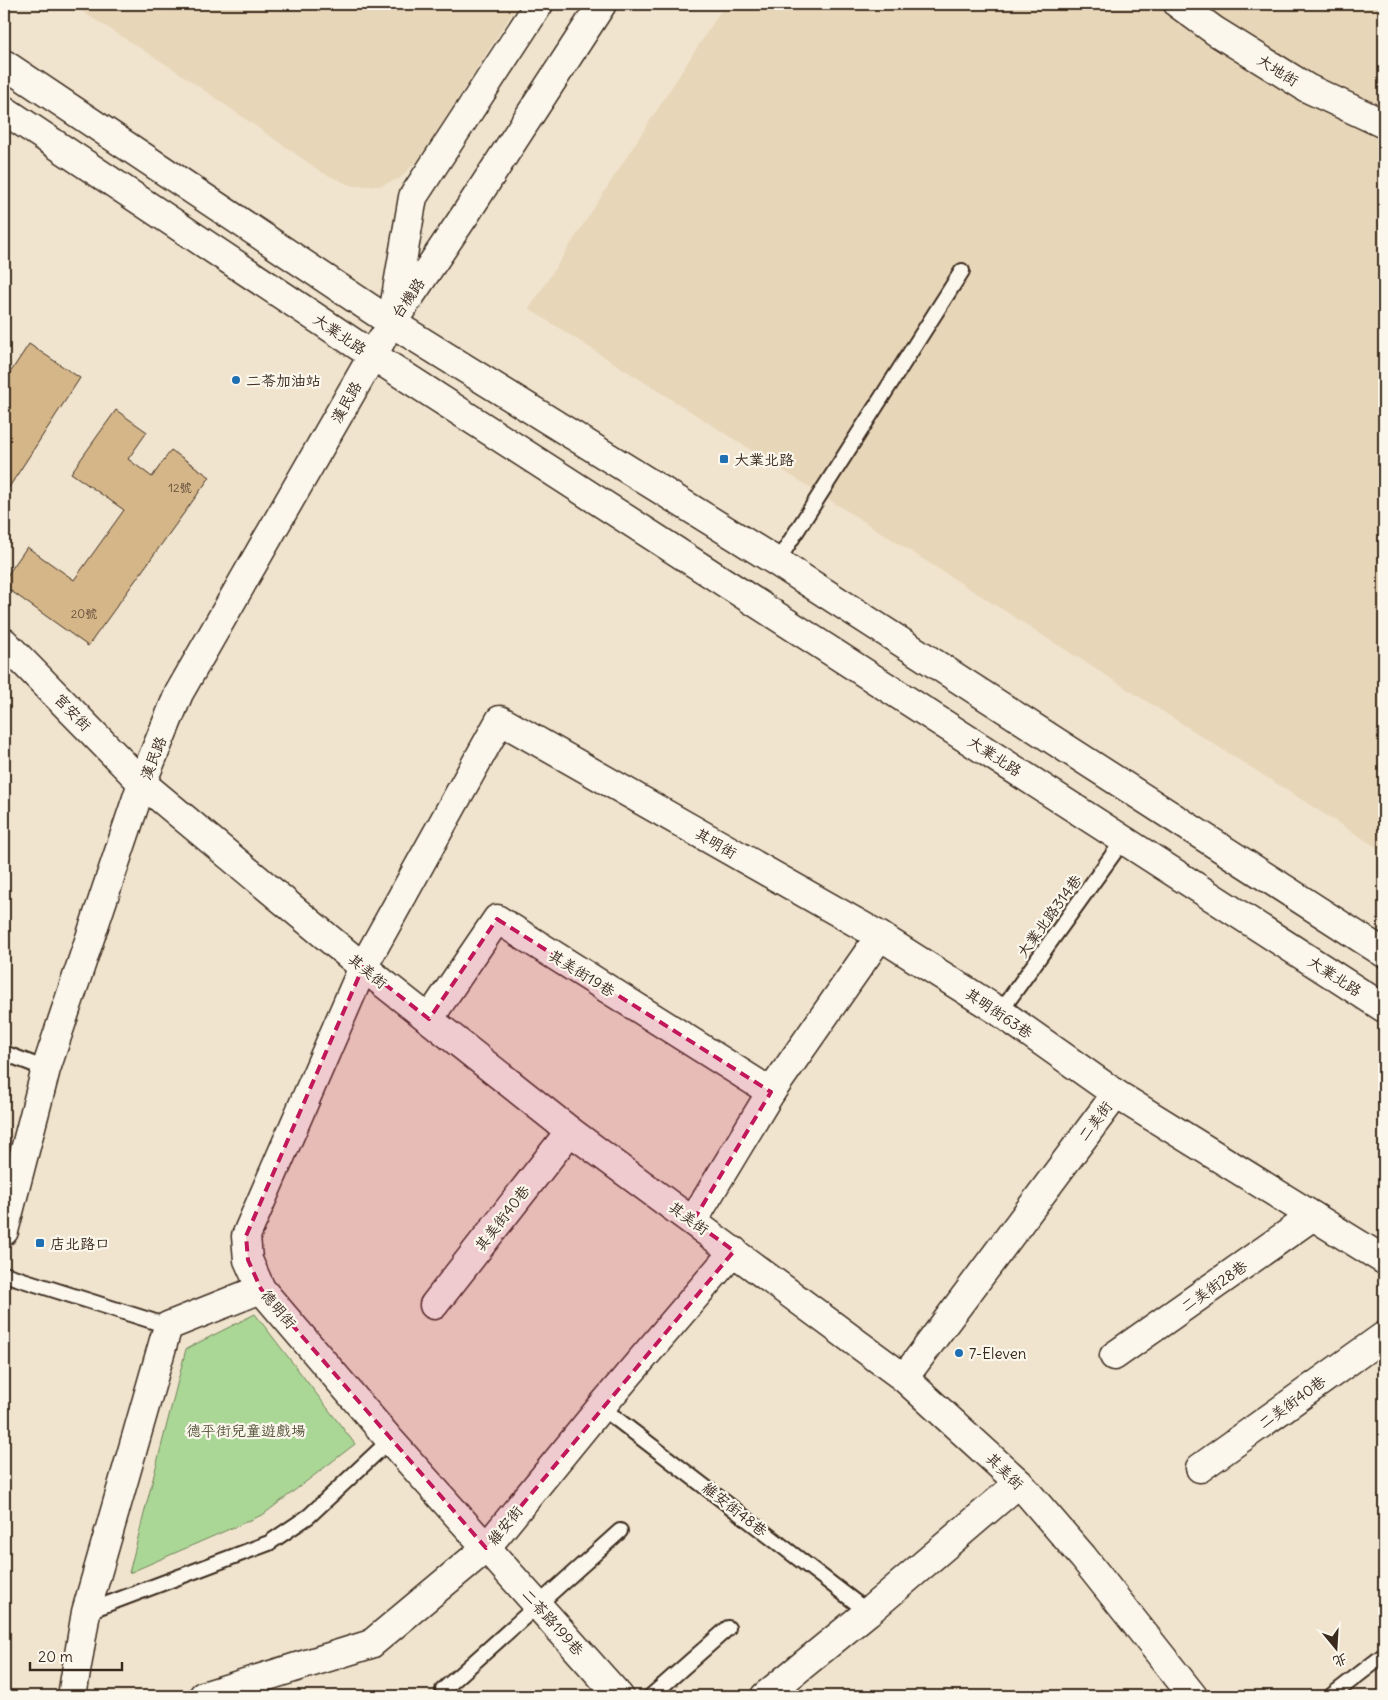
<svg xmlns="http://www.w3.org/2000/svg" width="1388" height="1700" font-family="Delius,'LXGW WenKai TC',sans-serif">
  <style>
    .built { fill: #e8d6b9 }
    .green { fill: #aad796; stroke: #72805a }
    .building { fill: #d5b689; stroke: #3b2a1e }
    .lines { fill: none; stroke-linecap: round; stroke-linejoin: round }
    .service-casing { stroke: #3b2a1e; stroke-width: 18 }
    .minor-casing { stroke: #3b2a1e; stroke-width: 31 }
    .tertiary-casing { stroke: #3b2a1e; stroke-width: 31 }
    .service { stroke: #fbf7ec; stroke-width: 14 }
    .minor { stroke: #fbf7ec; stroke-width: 28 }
    .tertiary { stroke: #fbf7ec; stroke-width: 28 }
    .marked { fill: #c2185b; fill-opacity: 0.2; stroke: #c2185b; stroke-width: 4; stroke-dasharray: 10 6; stroke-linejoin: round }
    .poi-dot { fill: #1f6fb2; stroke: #fbf7ec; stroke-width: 2 }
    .labels { text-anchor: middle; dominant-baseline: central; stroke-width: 4.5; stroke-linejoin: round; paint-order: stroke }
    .number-label { font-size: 12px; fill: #624d39 }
    .street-label { font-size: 15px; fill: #3b2a1e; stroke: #fbf7ec }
    .poi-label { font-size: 15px; fill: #3b2a1e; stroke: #fbf7ec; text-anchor: start }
    .park-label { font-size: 15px; fill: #57553c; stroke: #fbf7ec }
  </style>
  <rect width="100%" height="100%" fill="#f0e4ce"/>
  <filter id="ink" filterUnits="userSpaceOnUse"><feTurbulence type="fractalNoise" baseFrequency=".02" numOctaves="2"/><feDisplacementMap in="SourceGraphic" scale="10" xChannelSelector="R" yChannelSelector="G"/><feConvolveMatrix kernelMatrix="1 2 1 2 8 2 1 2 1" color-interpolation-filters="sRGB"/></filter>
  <g filter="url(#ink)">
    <g class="built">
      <path d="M70,4H518L421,157L399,179L379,186H352L323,173L175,70Z"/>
      <path d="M725,4H1384V852L529,309Z"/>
    </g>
    <path class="green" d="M255,1314L355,1444L264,1514L129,1573L186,1349Z"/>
    <g class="building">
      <path d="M29,344L80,378L4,495V382Z"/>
      <path d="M116,410L147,432L128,459L152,477L171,450L210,477L88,646L4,586V580L27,547L74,580L124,510L71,473Z"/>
    </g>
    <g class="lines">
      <g class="service-casing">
        <g id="service">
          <path d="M777,562L962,271"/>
          <path d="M1000,1012L1124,839"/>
          <path d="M4,1053L46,1069"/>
          <path d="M4,1274L168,1326"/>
          <path d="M601,1407L868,1612"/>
          <path d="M86,1612L269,1543L309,1516L390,1440"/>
          <path d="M445,1696L443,1690L620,1531"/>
          <path d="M651,1696L728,1628"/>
          <path d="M1331,1696L1384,1655"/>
        </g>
      </g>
      <g class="minor-casing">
        <g id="minor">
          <path d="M1178,4L1215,31L1307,88L1384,124"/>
          <path d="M393,314L413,197L539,4"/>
          <path d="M392,323L465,215L602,4"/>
          <path d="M4,642L142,783L363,967L570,1131L904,1378L1019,1483L1083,1557L1193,1696"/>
          <path d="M429,1019L497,919L771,1092"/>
          <path d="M693,1221L771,1092L880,936"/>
          <path d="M434,1305L570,1131"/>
          <path d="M1114,1356L1313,1216"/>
          <path d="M904,1378L1116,1094"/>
          <path d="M1200,1468L1384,1336"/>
          <path d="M72,1696L86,1612L168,1326L261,1289"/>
          <path d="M203,1696L371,1644L486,1548L601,1407L734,1251"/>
          <path d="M619,1696L390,1440L261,1289L248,1260L246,1236L363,967L500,720L880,936L1000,1012L1116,1094L1384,1260"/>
          <path d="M765,1696L868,1612L1019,1483"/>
        </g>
      </g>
      <g class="tertiary-casing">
        <g id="tertiary">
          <path d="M4,64L392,323L777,562L1384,953"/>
          <path d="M4,110L372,355L1384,1008"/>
          <path d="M4,1231L46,1069L142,783L179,693L382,339"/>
        </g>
      </g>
      <use href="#service" class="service"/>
      <use href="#minor" class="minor"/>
      <use href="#tertiary" class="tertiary"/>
    </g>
  </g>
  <path class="marked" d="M497,919L771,1092L693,1221L734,1251L486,1548L261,1289L248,1260L246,1236L363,967L429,1019Z"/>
  <g class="poi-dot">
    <circle cx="236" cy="380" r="5"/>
    <rect x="719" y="454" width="10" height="10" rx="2.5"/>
    <rect x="35" y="1238" width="10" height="10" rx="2.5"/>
    <circle cx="959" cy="1353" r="5"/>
  </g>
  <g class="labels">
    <g class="number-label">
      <text x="180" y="487">12號</text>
      <text x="84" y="613">20號</text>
    </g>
    <g class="street-label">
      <text transform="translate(1278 70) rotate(32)">大地街</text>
      <text transform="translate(408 298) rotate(-55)">台機路</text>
      <text transform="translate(340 334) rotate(34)">大業北路</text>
      <text transform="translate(346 402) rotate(-60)">漢民路</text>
      <text transform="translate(73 712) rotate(46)">宮安街</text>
      <text transform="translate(995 756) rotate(33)">大業北路</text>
      <text transform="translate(153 758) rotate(-68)">漢民路</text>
      <text transform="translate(716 843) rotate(30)">其明街</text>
      <text transform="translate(1049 916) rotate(-54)">大業北路314巷</text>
      <text transform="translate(368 971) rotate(39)">其美街</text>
      <text transform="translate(582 973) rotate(32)">其美街19巷</text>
      <text transform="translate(1335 976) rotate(33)">大業北路</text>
      <text transform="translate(999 1013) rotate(34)">其明街63巷</text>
      <text transform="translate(1095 1121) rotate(-53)">二美街</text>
      <text transform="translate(502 1218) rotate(-52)">其美街40巷</text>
      <text transform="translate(689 1218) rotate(36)">其美街</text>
      <text transform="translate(1214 1286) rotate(-35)">二美街28巷</text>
      <text transform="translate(279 1309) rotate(50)">德明街</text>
      <text transform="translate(1292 1402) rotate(-36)">二美街40巷</text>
      <text transform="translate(1005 1471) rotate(44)">其美街</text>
      <text transform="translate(735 1509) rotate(38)">維安街48巷</text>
      <text transform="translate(505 1525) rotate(-51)">維安街</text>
      <text transform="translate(553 1622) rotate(48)">二苓路199巷</text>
    </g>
    <g class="poi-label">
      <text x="246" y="380">二苓加油站</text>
      <text x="734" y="459">大業北路</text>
      <text x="50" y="1243">店北路口</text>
      <text x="969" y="1353">7-Eleven</text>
    </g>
    <g class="park-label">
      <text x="246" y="1430">德平街兒童遊戲場</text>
    </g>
  </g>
  <rect width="1388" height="1700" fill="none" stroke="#fbf7ec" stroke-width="20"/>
  <rect x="10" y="10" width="1368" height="1680" fill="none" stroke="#3b2a1e" stroke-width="2" filter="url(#ink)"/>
  <g transform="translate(1336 1648) rotate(162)" stroke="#fbf7ec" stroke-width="4" paint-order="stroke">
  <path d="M0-4L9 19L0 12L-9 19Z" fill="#3b2a1e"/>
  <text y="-8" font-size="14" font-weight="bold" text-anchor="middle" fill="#3b2a1e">北</text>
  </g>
  <path d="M30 1662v8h92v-8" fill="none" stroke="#3b2a1e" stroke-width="2.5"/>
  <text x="38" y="1662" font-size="15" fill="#3b2a1e" stroke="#fbf7ec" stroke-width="4" paint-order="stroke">20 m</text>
</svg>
